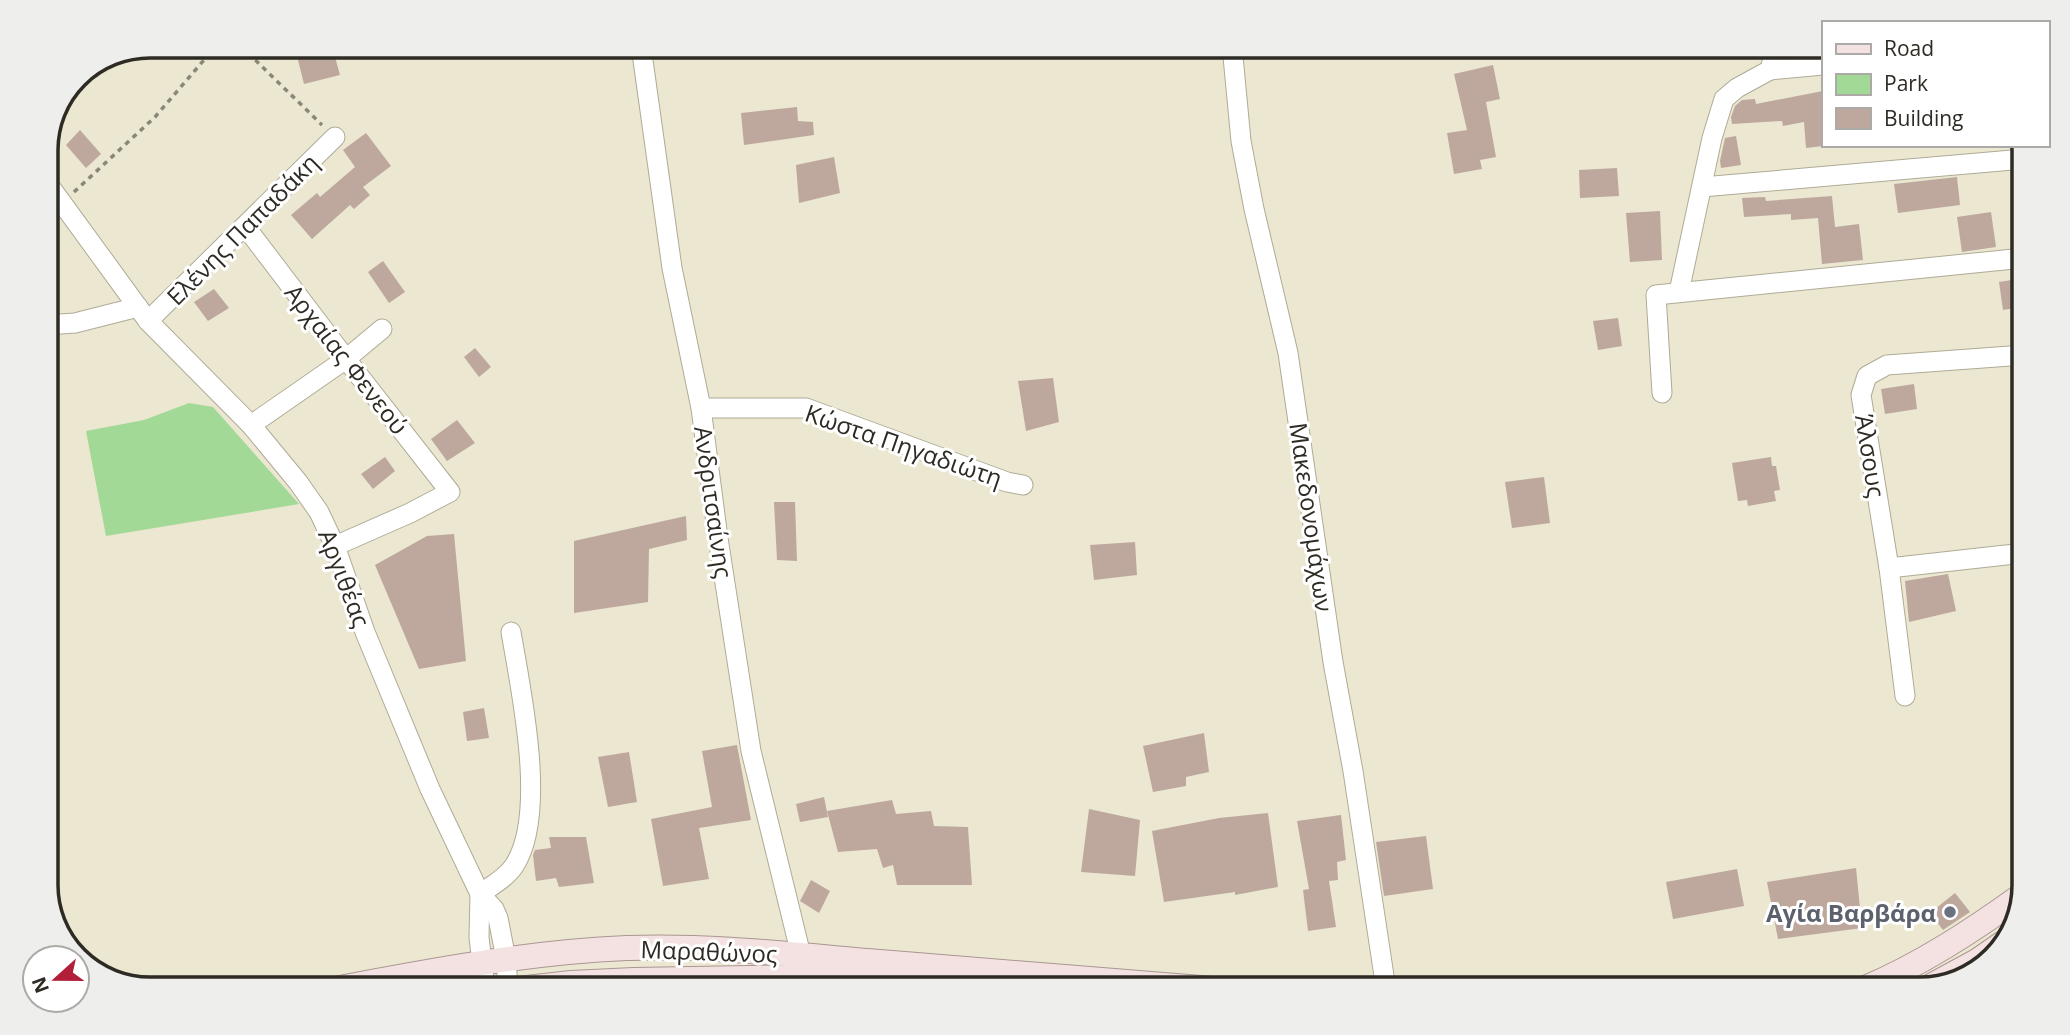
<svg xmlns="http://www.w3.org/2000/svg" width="2070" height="1035" font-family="'Open Sans',sans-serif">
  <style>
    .green { fill: #a3d996 }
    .building { fill: #bea89e }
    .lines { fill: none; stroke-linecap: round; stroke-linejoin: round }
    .minor-casing { stroke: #afab96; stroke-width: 21 }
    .major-casing { stroke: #aa9692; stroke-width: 26 }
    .path { stroke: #8a8778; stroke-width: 3.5; stroke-dasharray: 5 5; stroke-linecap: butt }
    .minor { stroke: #fff; stroke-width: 19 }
    .major { stroke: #f4e2e2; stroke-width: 24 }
    .worship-dot { fill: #6b7280; stroke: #fff; stroke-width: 2.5 }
    .labels { text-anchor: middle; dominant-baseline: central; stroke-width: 6; stroke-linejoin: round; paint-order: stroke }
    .street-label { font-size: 24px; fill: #2d2b23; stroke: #fff }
    .worship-label { font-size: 24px; font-weight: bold; fill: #5b616d; stroke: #fff; text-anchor: end }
    .rim { fill: none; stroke: #2d2b23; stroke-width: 3.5 }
  </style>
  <rect width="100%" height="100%" fill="#ebe7d1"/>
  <path class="green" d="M189,403L213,407L299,504L106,536L86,431L144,420Z"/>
  <g class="building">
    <path d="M305,46H332L340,75L304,84L295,48Z"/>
    <path d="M1493,65L1500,99L1486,102L1496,157L1480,160L1482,169L1454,174L1447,133L1467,130L1454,74Z"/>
    <path d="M1823,91V146L1806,148L1804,122L1783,126L1782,121L1732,124L1731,117L1735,106L1742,100L1755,99L1756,104Z"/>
    <path d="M797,107L798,121L813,122L814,135L744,145L741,113Z"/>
    <path d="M80,130L101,154L86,168L66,145Z"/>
    <path d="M366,133L391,166L363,187L370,195L354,209L350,205L312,239L291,215L317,193L320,197L355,167L343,150Z"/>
    <path d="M1736,136L1741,165L1721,168L1720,161L1725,138Z"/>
    <path d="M834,157L840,193L799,203L796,165Z"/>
    <path d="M1617,168L1619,196L1580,198L1579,170Z"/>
    <path d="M1957,177L1960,205L1898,213L1894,184Z"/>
    <path d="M1832,196L1835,227L1859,224L1863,260L1822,264L1818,218L1791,220V214L1744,217L1742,198L1765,197L1766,201Z"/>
    <path d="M1660,211L1662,260L1630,262L1626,213Z"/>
    <path d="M1991,212L1996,247L1962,252L1957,217Z"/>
    <path d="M383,261L405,292L389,303L368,272Z"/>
    <path d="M2024,278V307L2003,310L1999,282Z"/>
    <path d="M214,289L229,308L208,321L194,302Z"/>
    <path d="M1618,318L1622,346L1598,350L1593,321Z"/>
    <path d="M475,348L491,367L479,377L464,357Z"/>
    <path d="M1053,378L1059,422L1026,431L1018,381Z"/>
    <path d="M1914,384L1917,409L1885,414L1881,389Z"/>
    <path d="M457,420L475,443L447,461L431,439Z"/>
    <path d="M385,457L395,471L373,489L361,474Z"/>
    <path d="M1771,457L1772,466H1776L1780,490L1774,491L1776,501L1748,506L1747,500L1738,501L1732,463Z"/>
    <path d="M1544,477L1550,523L1512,528L1505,482Z"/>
    <path d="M774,502H795L797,561L777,560Z"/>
    <path d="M686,516L687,540L649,549L648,602L574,613V541Z"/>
    <path d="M454,534L466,661L419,669L375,565L427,536Z"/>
    <path d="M1135,542L1137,575L1094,580L1090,545Z"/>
    <path d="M1948,574L1956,611L1909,622L1905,581Z"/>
    <path d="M484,708L489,738L467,741L463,712Z"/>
    <path d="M1204,733L1209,772L1186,777V786L1153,792L1143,746Z"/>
    <path d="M737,745L751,820L699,828L709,879L663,886L651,819L712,807L702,751Z"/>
    <path d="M629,752L637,802L608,807L598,757Z"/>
    <path d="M824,797L828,817L800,822L796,804Z"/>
    <path d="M892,800L896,814L931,811L934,826L968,827L972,885H897L893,865L883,868L877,849L838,852L827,811Z"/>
    <path d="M1089,809L1140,820L1135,876L1081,872Z"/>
    <path d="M1268,813L1278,887L1235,895V892L1164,902L1152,831L1219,818Z"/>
    <path d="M1341,815L1346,860L1337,862L1338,880L1329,881L1336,927L1308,931L1303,890L1309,889L1297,821Z"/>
    <path d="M1426,836L1433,889L1384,896L1376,842Z"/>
    <path d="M549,837H586L594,883L559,887L556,878L536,881L533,855L535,850L551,848Z"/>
    <path d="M1856,868L1862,928L1778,939L1767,882Z"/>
    <path d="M1737,869L1744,906L1673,919L1666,882Z"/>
    <path d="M811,880L830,891L819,913L800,901Z"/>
    <path d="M1955,893L1970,912L1943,930L1930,913Z"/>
  </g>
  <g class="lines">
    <g class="minor-casing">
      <g id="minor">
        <path d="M641,46L672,268L701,408L718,538L751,751L801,955"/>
        <path d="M1232,46L1241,141L1254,209L1288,353L1333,662L1353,771L1386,989"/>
        <path d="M1770,70L1823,65"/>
        <path d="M46,181L148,321L251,425L298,482L319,512L335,546L365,632L430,789L480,894L494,909L498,918L506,959L508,989"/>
        <path d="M1702,187L2024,159"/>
        <path d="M245,226L346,359L450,492L410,513L335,546"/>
        <path d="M1679,292L1712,138L1724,99L1737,88L1770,70L1776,46"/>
        <path d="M148,321L335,137"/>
        <path d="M46,325L75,323L138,307"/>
        <path d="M1662,393L1656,295L2024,258"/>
        <path d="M701,408H806L1007,482L1023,485"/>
        <path d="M251,425L346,359L382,329"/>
        <path d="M1889,568L2024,553"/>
        <path d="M1905,696L1889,568L1861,395L1867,376L1887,365L2024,355"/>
        <path d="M485,989L479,937L480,894C491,886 506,878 514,866C548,815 521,691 511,632"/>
      </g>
    </g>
    <g class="major-casing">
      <g id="major">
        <path d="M1931,986L1977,961L2003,943"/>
        <path d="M334,989C431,971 528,952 627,948C712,945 796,955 880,962C991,971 1102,980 1213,989"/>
        <path d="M518,989L571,983L634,980L801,977L927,989"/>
        <path d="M1863,989C1920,965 1972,931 2022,895"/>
      </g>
    </g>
    <g class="path">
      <path d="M241,46L322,125"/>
      <path d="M74,192L155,117L216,46"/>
    </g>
    <use href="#minor" class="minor"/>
    <use href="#major" class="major"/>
  </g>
  <circle class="worship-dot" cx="1950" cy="912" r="7"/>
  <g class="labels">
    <g class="street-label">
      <text transform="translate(242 229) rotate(-45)">Ελένης Παπαδάκη</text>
      <text transform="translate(347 359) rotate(52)">Αρχαίας Φενεού</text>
      <text transform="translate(904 445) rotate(19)">Κώστα Πηγαδιώτη</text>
      <text transform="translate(1871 456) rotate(81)">Άλσους</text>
      <text transform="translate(714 502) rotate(82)">Ανδριτσαίνης</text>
      <text transform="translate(1312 517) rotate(82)">Μακεδονομάχων</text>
      <text transform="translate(345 578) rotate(69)">Αργιθέας</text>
      <text transform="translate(709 951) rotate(2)">Μαραθώνος</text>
    </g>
    <g class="worship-label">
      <text x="1936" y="912">Αγία Βαρβάρα</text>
    </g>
  </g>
  <path d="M0 0H2070V1035H0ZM150 58H1920A92 92 0 0 1 2012 150V885A92 92 0 0 1 1920 977H150A92 92 0 0 1 58 885V150A92 92 0 0 1 150 58Z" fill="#eeeeed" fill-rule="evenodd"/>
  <path class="rim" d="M150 58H1920A92 92 0 0 1 2012 150V885A92 92 0 0 1 1920 977H150A92 92 0 0 1 58 885V150A92 92 0 0 1 150 58Z"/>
  <rect x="1822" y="21" width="228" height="126" fill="#ffffff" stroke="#abaaa7" stroke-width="2"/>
  <rect x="1836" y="44" width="35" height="10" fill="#f4e2e2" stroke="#abaaa7" stroke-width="2"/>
  <text x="1884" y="56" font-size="21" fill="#2d2b23">Road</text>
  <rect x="1836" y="74" width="35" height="21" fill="#a3d996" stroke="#abaaa7" stroke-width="2"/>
  <text x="1884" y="91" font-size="21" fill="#2d2b23">Park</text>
  <rect x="1836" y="108" width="35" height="21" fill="#bea89e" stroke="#abaaa7" stroke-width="2"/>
  <text x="1884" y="126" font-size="21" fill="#2d2b23">Building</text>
  <g transform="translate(56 979) rotate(249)"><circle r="33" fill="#ffffff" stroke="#abaaa7" stroke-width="2"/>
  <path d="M0-5L12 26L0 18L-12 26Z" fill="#b21e38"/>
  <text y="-10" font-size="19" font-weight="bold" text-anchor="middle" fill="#2d2b23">N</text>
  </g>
</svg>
